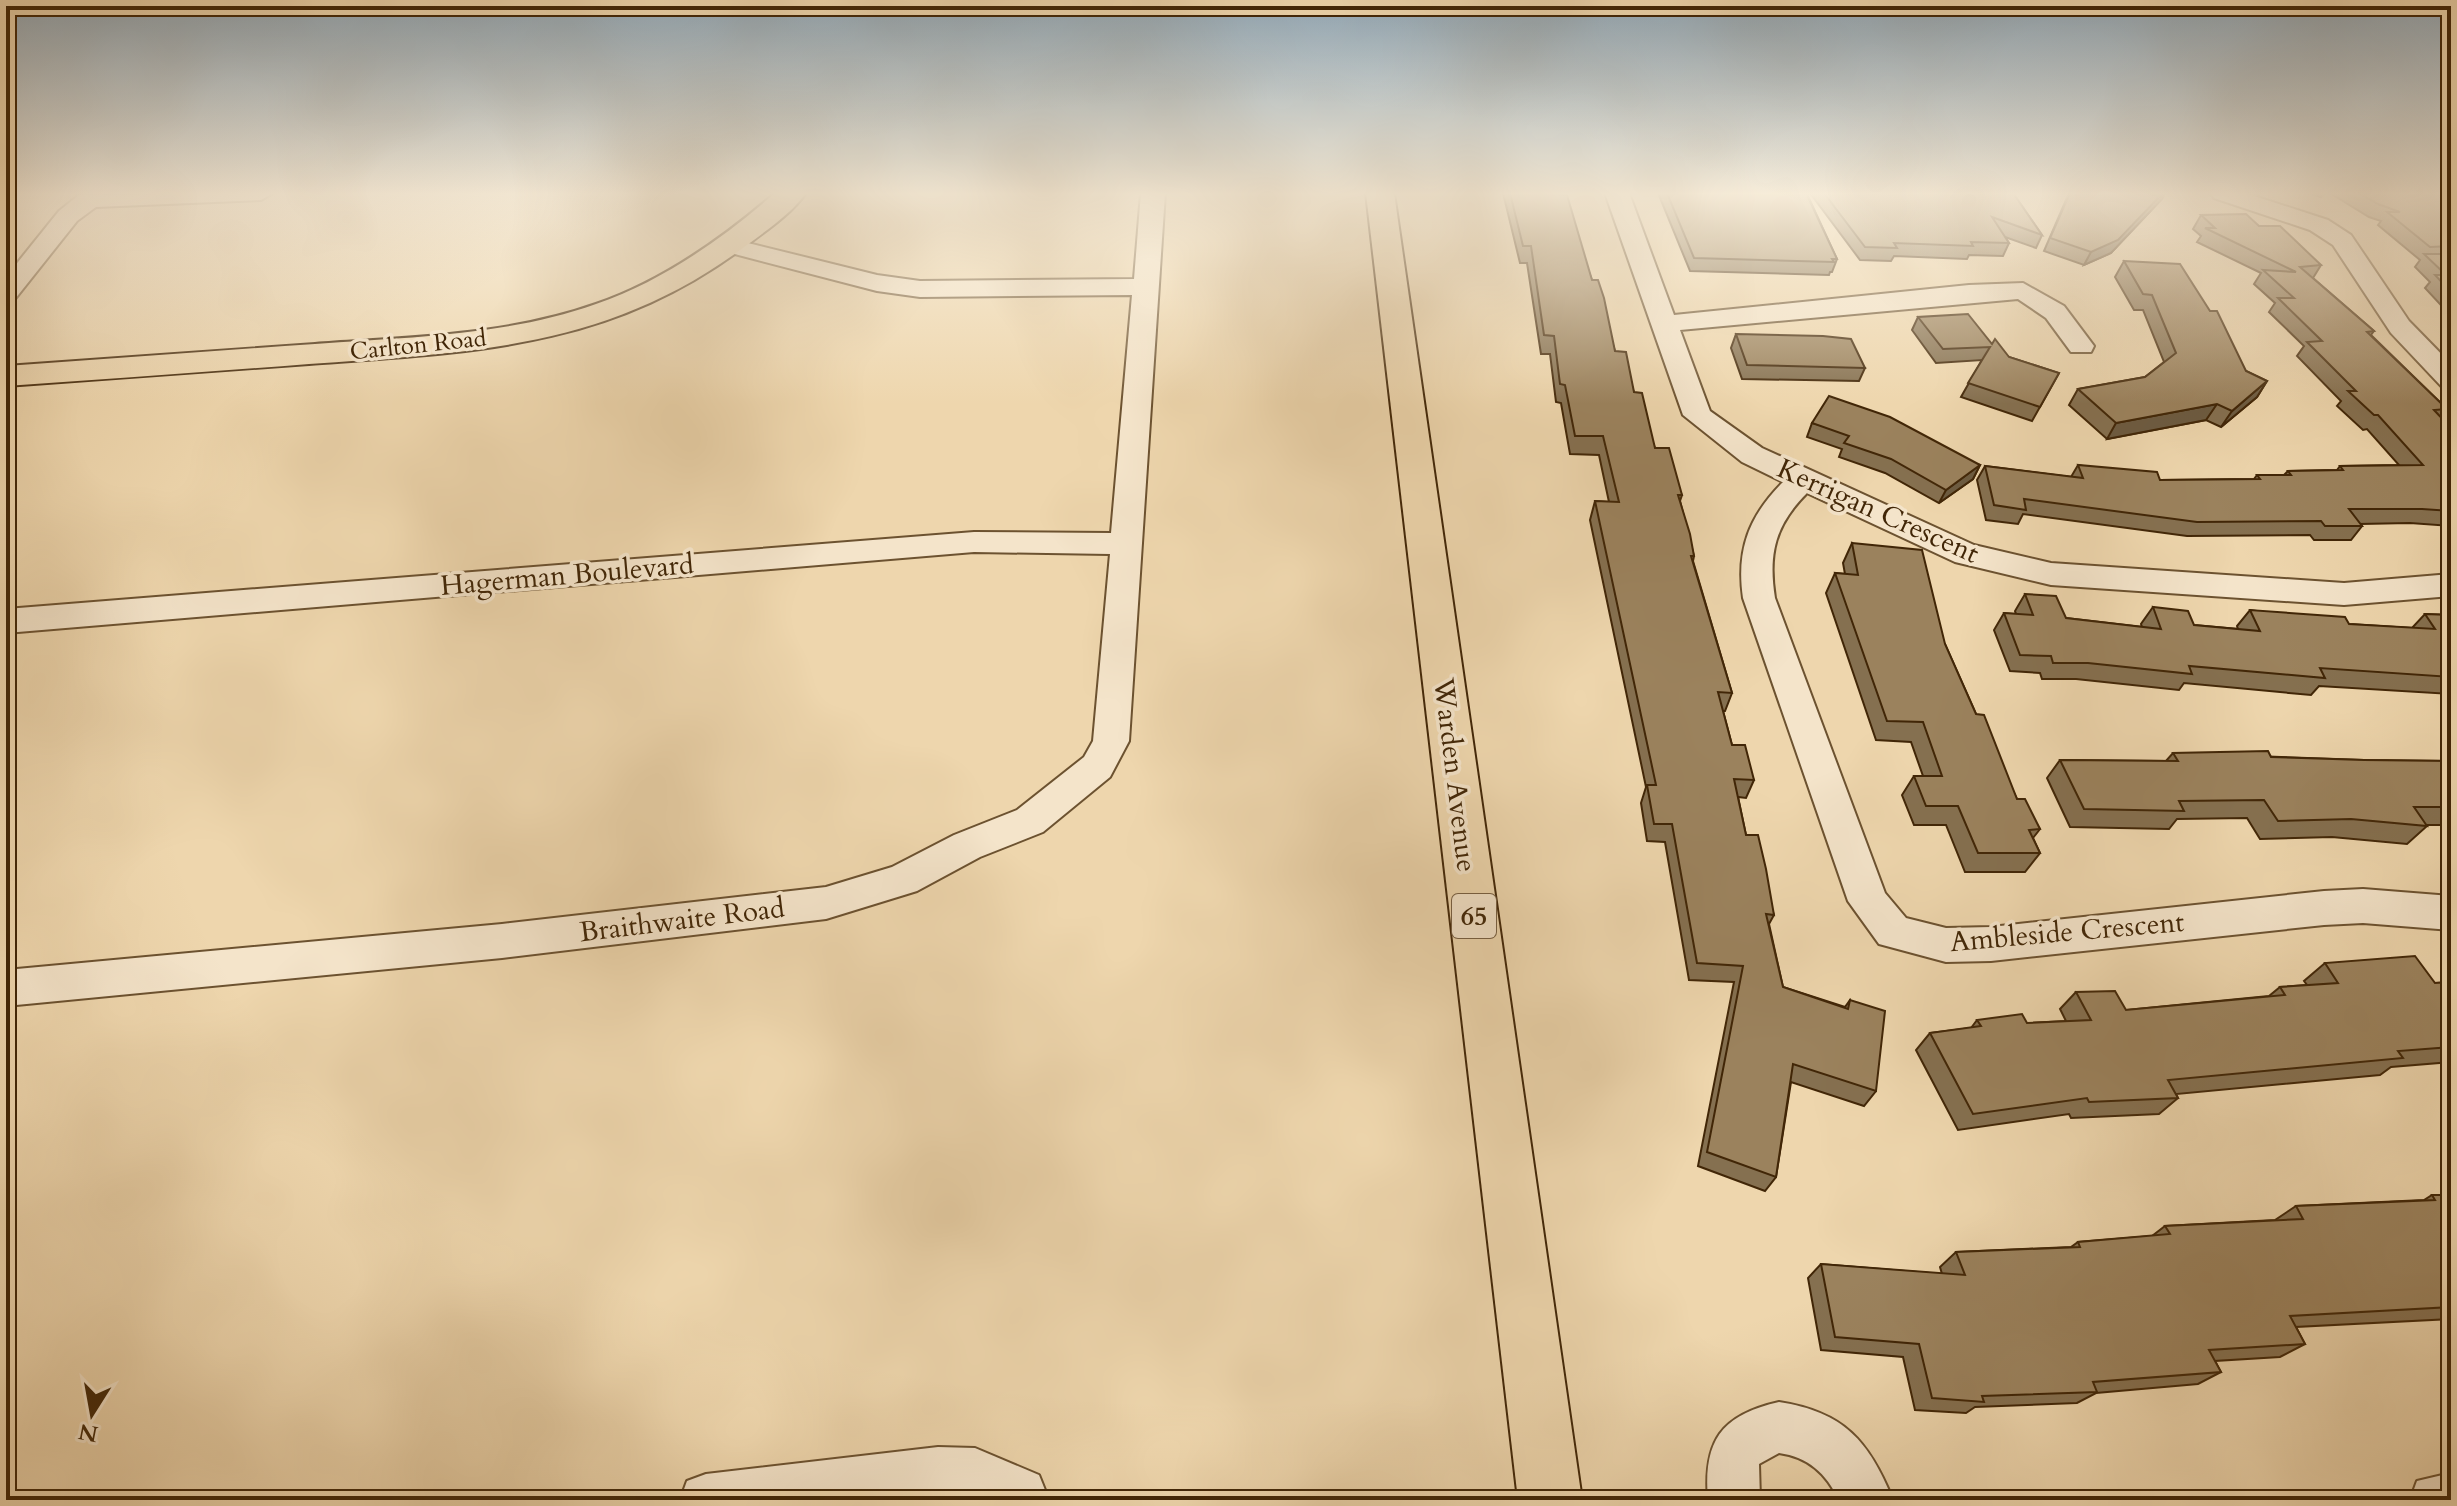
<svg xmlns="http://www.w3.org/2000/svg" width="2457" height="1506" font-family="Cardo,serif">
  <style>
    .lines { fill: none; stroke-linecap: round; stroke-linejoin: round }
    .minor-casing { stroke: #6c5230; stroke-width: 4 }
    .major-casing { stroke: #412607; stroke-width: 4 }
    .minor { fill: #f4e4ca; fill-rule: evenodd }
    .major { fill: #eed6ad; fill-rule: evenodd }
    .wall { fill: #857050; stroke: #412607; stroke-width: 2 }
    .shaded-wall { fill: #6c5b41; stroke: #412607; stroke-width: 2 }
    .building { fill: #9b825d; stroke: #412607; stroke-width: 2 }
    .labels { text-anchor: middle; dominant-baseline: central; stroke-width: 7; stroke-linejoin: round; paint-order: stroke }
    .far-street-label { font-size: 24px; fill: #412607; stroke: #f4e4ca }
    .shield { fill: #f4e4ca; stroke: #775f42; stroke-width: 2 }
    .shield-label { font-size: 26px; font-weight: bold; fill: #412607 }
    .street-label { font-size: 28px; fill: #412607; stroke: #f4e4ca }
  </style>
  <rect width="100%" height="100%" fill="#eed6ad"/>
  <filter id="stains"><feTurbulence type="fractalNoise" baseFrequency=".0025" numOctaves="4"/><feColorMatrix values="0 0 0 0 .2 0 0 0 0 .09 0 0 0 0 .02 0 0 0 .5 -.17"/></filter>
  <radialGradient id="worn" r=".72"><stop offset=".6" stop-color="#630" stop-opacity="0"/><stop offset="1" stop-color="#630" stop-opacity=".3"/></radialGradient>
  <g class="lines">
    <g class="minor-casing">
      <g id="minor">
        <path d="M273,193L261,200L96,207L77,221L15,299L6,302V277L59,211L79,195Z"/>
        <path d="M1141,193H1165L1129,741L1110,777L1043,832L980,857L917,891L826,919L502,958L6,1006V970L502,924L826,887L892,867L954,835L1017,810L1084,757L1093,741L1110,554L974,552L6,633V609L974,532L1111,533L1132,295L920,297L877,291L723,251L720,246L732,239L877,275L920,281L1134,279Z"/>
        <path d="M1605,193H1629L1674,315L1969,285L2023,283L2064,306L2094,346L2091,352H2071L2046,318L2018,299L1680,330L1710,411L1762,448L1974,545L2051,563L2344,583L2451,574V596L2344,605L2051,585L1955,562L1807,493C1775,525 1768,554 1775,598L1885,893L1906,918L1946,928L1991,927L2324,891L2363,889L2451,896V930L2363,923L2324,925L1991,961L1946,962L1879,944L1848,901L1743,598C1736,550 1749,516 1783,482L1742,462L1683,415Z"/>
        <path d="M2210,193H2245L2328,220L2351,235L2409,321L2451,364V388L2441,386L2391,333L2333,245L2310,230L2214,198Z"/>
        <path d="M1779,1402C1844,1412 1869,1441 1893,1500H1839C1826,1473 1808,1457 1779,1453L1759,1464L1760,1500H1708C1703,1441 1721,1415 1779,1402Z"/>
        <path d="M938,1447L975,1448L1039,1475L1049,1500H680L687,1481L706,1474Z"/>
        <path d="M2451,1473V1500H2410L2417,1481Z"/>
      </g>
    </g>
    <g class="major-casing">
      <g id="major">
        <path d="M775,193H806C792,213 767,230 747,245C609,349 474,352 309,364C208,372 107,379 6,386V366C109,359 212,351 315,344C409,337 506,336 596,304C663,281 722,239 775,193Z"/>
        <path d="M1366,193H1394L1582,1500H1518Z"/>
      </g>
    </g>
    <use href="#minor" class="minor"/>
    <use href="#major" class="major"/>
  </g>
  <g class="wall">
    <path d="M1503,193H1559L1592,280L1615,351L1634,392L1655,448L1682,495L1680,501L1694,556L1693,561L1732,693L1725,711H1723L1732,745L1754,780L1746,798L1738,797L1746,835L1774,915L1769,924L1783,987L1845,1007L1850,1000L1876,1091L1864,1106L1791,1082L1776,1177L1765,1191L1698,1166L1734,982L1689,980L1665,842L1647,841L1641,803L1646,787L1590,520L1595,501L1609,502L1599,455L1570,454L1561,403L1556,402L1550,354H1541L1527,263H1520Z"/>
    <path d="M1658,193H1810L1807,194L1837,259L1832,272H1830L1829,275L1690,271Z"/>
    <path d="M1810,193H2013L2042,235L2036,248L2005,237L2009,243L2003,256L1969,255L1967,259L1894,256L1891,261L1860,260Z"/>
    <path d="M2069,193H2165L2162,199L2111,253L2084,265L2044,251Z"/>
    <path d="M2308,193H2324L2321,197Z"/>
    <path d="M2330,193H2451V316L2425,288L2430,282L2415,267L2420,260L2378,225L2381,221L2369,217Z"/>
    <path d="M2201,215L2259,226L2321,265L2313,278L2374,331L2371,335L2447,409L2440,417L2451,428V526L2410,523L2360,524L2362,526L2351,540H2314L2310,535L2187,536L2023,514L2018,524L1986,520L1977,480L1985,466L2071,477L2078,465L2160,480L2254,479L2257,475H2284L2288,471L2337,470L2340,466L2399,465L2367,429L2363,430L2337,406L2341,401L2297,356L2304,346L2269,312L2275,303L2254,284L2261,273L2197,242L2201,236L2193,229Z"/>
    <path d="M2124,261L2246,371L2267,381L2257,397L2221,427L2206,420L2107,439L2069,405L2078,389L2145,377L2164,362L2143,310H2134L2115,277Z"/>
    <path d="M1918,317L1992,344L2009,357L2059,373L2032,421L1961,397L1982,360L1936,363L1912,330Z"/>
    <path d="M1736,334L1865,368L1859,381L1742,379L1731,348Z"/>
    <path d="M1812,423L1980,465L1973,479L1939,503L1885,473L1839,457L1842,449L1807,437Z"/>
    <path d="M1852,543L1945,644L1976,714L2017,799L2040,829L2033,838L2040,853L2025,872H1965L1946,825H1914L1902,795L1914,776H1923L1911,742L1876,740L1826,593L1835,573L1845,574L1843,563Z"/>
    <path d="M2025,594L2066,618L2142,627L2141,624L2153,607L2194,625L2238,629L2237,626L2250,610L2349,624L2412,628L2425,614L2451,615V694L2319,686L2311,695L2184,683L2179,690L2076,679H2042L2040,673L2010,671L1994,630L2004,613L2016,614L2015,611Z"/>
    <path d="M2173,753L2364,760L2451,761V825H2426L2427,826L2407,844L2332,837L2260,839L2247,818L2177,819L2169,829L2070,827L2047,778L2060,760L2166,761Z"/>
    <path d="M2325,963L2435,983L2451,982V1062L2391,1067L2380,1075L2176,1094L2178,1098L2159,1114L2071,1118L2069,1114L1958,1130L1916,1050L1930,1033L1971,1028L1977,1020L2027,1023L2066,1021L2060,1009L2076,992L2126,1010L2269,996L2280,987L2307,985L2304,981Z"/>
    <path d="M2432,1195H2451V1319L2296,1327L2305,1344L2280,1357L2215,1361L2221,1372L2198,1384L2096,1393L2077,1403L1975,1407L1966,1413L1915,1410L1903,1357L1821,1350L1808,1278L1821,1264L1942,1274L1940,1267L1956,1252L2071,1247L2078,1242L2152,1236L2165,1226L2275,1220L2296,1206L2424,1200Z"/>
  </g>
  <g class="shaded-wall">
    <path d="M2163,193H2165L2162,199L2111,253L2084,265L2091,252Z"/>
    <path d="M2267,381L2257,397L2221,427L2232,411Z"/>
    <path d="M2217,404L2206,420L2107,439L2116,423Z"/>
    <path d="M1980,465L1973,479L1939,503L1946,490Z"/>
  </g>
  <g class="building">
    <path d="M1510,193H1559L1560,195H1567L1592,280H1598L1604,298L1615,351L1626,352L1634,392L1642,393L1655,448H1669L1682,495H1678L1690,534L1694,556H1691L1732,693L1718,692L1732,745H1745L1754,780L1734,779L1746,835H1758L1766,869L1774,915L1766,914L1783,987L1848,1009L1850,1000L1885,1011L1876,1091L1793,1064L1776,1177L1707,1152L1743,966L1697,963L1672,824H1654L1647,785H1656L1595,501L1619,502L1603,436H1575L1565,385L1560,384L1554,336L1544,335L1531,246H1523Z"/>
    <path d="M1667,193H1806L1837,259H1832L1834,262L1694,258Z"/>
    <path d="M1824,193H2013L2042,235L1992,217L2009,243L1971,242L1973,246L1894,243L1897,248L1865,247Z"/>
    <path d="M2070,193H2163L2118,240L2091,252L2050,238Z"/>
    <path d="M2359,193H2451V246L2430,247L2387,212H2400L2378,204Z"/>
    <path d="M2246,214L2259,226H2280L2321,265L2300,267L2374,331L2367,332L2447,409L2434,410L2451,428V511L2422,509H2349L2362,526H2325L2321,521L2197,522L2024,499L2026,510L1994,505L1985,466L2083,478L2078,465L2157,472L2160,480L2260,479L2257,475H2291L2288,471L2343,470L2340,466L2423,465L2378,415H2374L2348,391H2356L2307,342L2322,341L2278,298H2294L2263,270L2296,272L2205,228H2215L2201,215Z"/>
    <path d="M2424,254H2451V292L2435,275H2446Z"/>
    <path d="M2124,261L2180,264L2210,311H2217L2246,371L2267,381L2232,411L2217,404L2116,423L2078,389L2145,377L2176,353L2152,295L2143,294Z"/>
    <path d="M1968,314L1992,344L1995,339L2009,357L2059,373L2040,407L1968,383L1990,347L1943,349L1918,317Z"/>
    <path d="M1736,334L1823,336L1851,339L1865,368L1747,365Z"/>
    <path d="M1829,396L1890,417L1980,465L1946,490L1891,459L1844,443L1849,436L1812,423Z"/>
    <path d="M1852,543L1922,550L1945,644L1976,714L1984,715L2017,799H2025L2040,829L2029,830L2040,853H1978L1958,806H1926L1914,776H1942L1923,722L1887,721L1835,573L1858,575Z"/>
    <path d="M2025,594L2056,596L2066,618L2161,629L2153,607L2188,611L2194,625L2260,631L2250,610L2345,617L2349,624L2435,629L2425,614L2451,615V677L2320,668L2325,678L2189,666L2192,674L2088,663H2053L2051,656L2020,655L2004,613L2033,615Z"/>
    <path d="M2268,751L2271,757L2364,760L2451,761V807H2414L2427,826L2351,819L2278,821L2264,800L2179,801L2184,811L2084,809L2060,760L2178,761L2173,753Z"/>
    <path d="M2415,956L2435,983L2451,982V1047L2398,1051L2403,1058L2168,1080L2178,1098L2089,1102L2087,1098L1973,1114L1930,1033L1981,1026L1977,1020L2022,1014L2027,1023L2091,1020L2076,992L2115,991L2126,1010L2285,995L2280,987L2338,983L2325,963Z"/>
    <path d="M2432,1195H2451V1307L2290,1316L2305,1344L2209,1350L2221,1372L2093,1382L2097,1392L1982,1396L1984,1402L1932,1398L1919,1344L1835,1337L1821,1264L1965,1275L1956,1252L2080,1247L2078,1242L2170,1234L2165,1226L2303,1219L2296,1206L2435,1200Z"/>
  </g>
  <linearGradient id="sky" x2="0" y2="1"><stop stop-color="#93aaba"/><stop offset="0.48" stop-color="#f7edda"/><stop offset="1" stop-color="#f7edda" stop-opacity="0"/></linearGradient>
  <rect width="2457" height="404" fill="url(#sky)"/>
  <g class="labels">
    <g class="far-street-label">
      <text transform="translate(418 345) rotate(-6)">Carlton Road</text>
    </g>
    <rect class="shield" x="1452" y="894" width="44" height="44" rx="6"/>
    <g class="shield-label">
      <text x="1474" y="916">65</text>
    </g>
    <g class="street-label">
      <text transform="translate(1878 511) rotate(24)">Kerrigan Crescent</text>
      <text transform="translate(567 575) rotate(-5)">Hagerman Boulevard</text>
      <text transform="translate(1455 775) rotate(83)">Warden Avenue</text>
      <text transform="translate(682 920) rotate(-7)">Braithwaite Road</text>
      <text transform="translate(2067 932) rotate(-5)">Ambleside Crescent</text>
    </g>
  </g>
  <rect width="2457" height="1506" fill="none" stroke="#eed6ad" stroke-width="32"/>
  <rect x="8" y="8" width="2441" height="1490" fill="none" stroke="#412607" stroke-width="4"/>
  <rect x="16" y="16" width="2425" height="1474" fill="none" stroke="#412607" stroke-width="2"/>
  <g transform="translate(92 1414) rotate(191)" stroke="#f4e4ca" stroke-width="6" paint-order="stroke">
  <path d="M0-6L14 30L0 20L-14 30Z" fill="#412607"/>
  <text y="-12" font-size="22" font-weight="bold" text-anchor="middle" fill="#412607">N</text>
  </g>
  <rect width="100%" height="100%" filter="url(#stains)"/>
  <rect width="100%" height="100%" fill="url(#worn)"/>
</svg>
